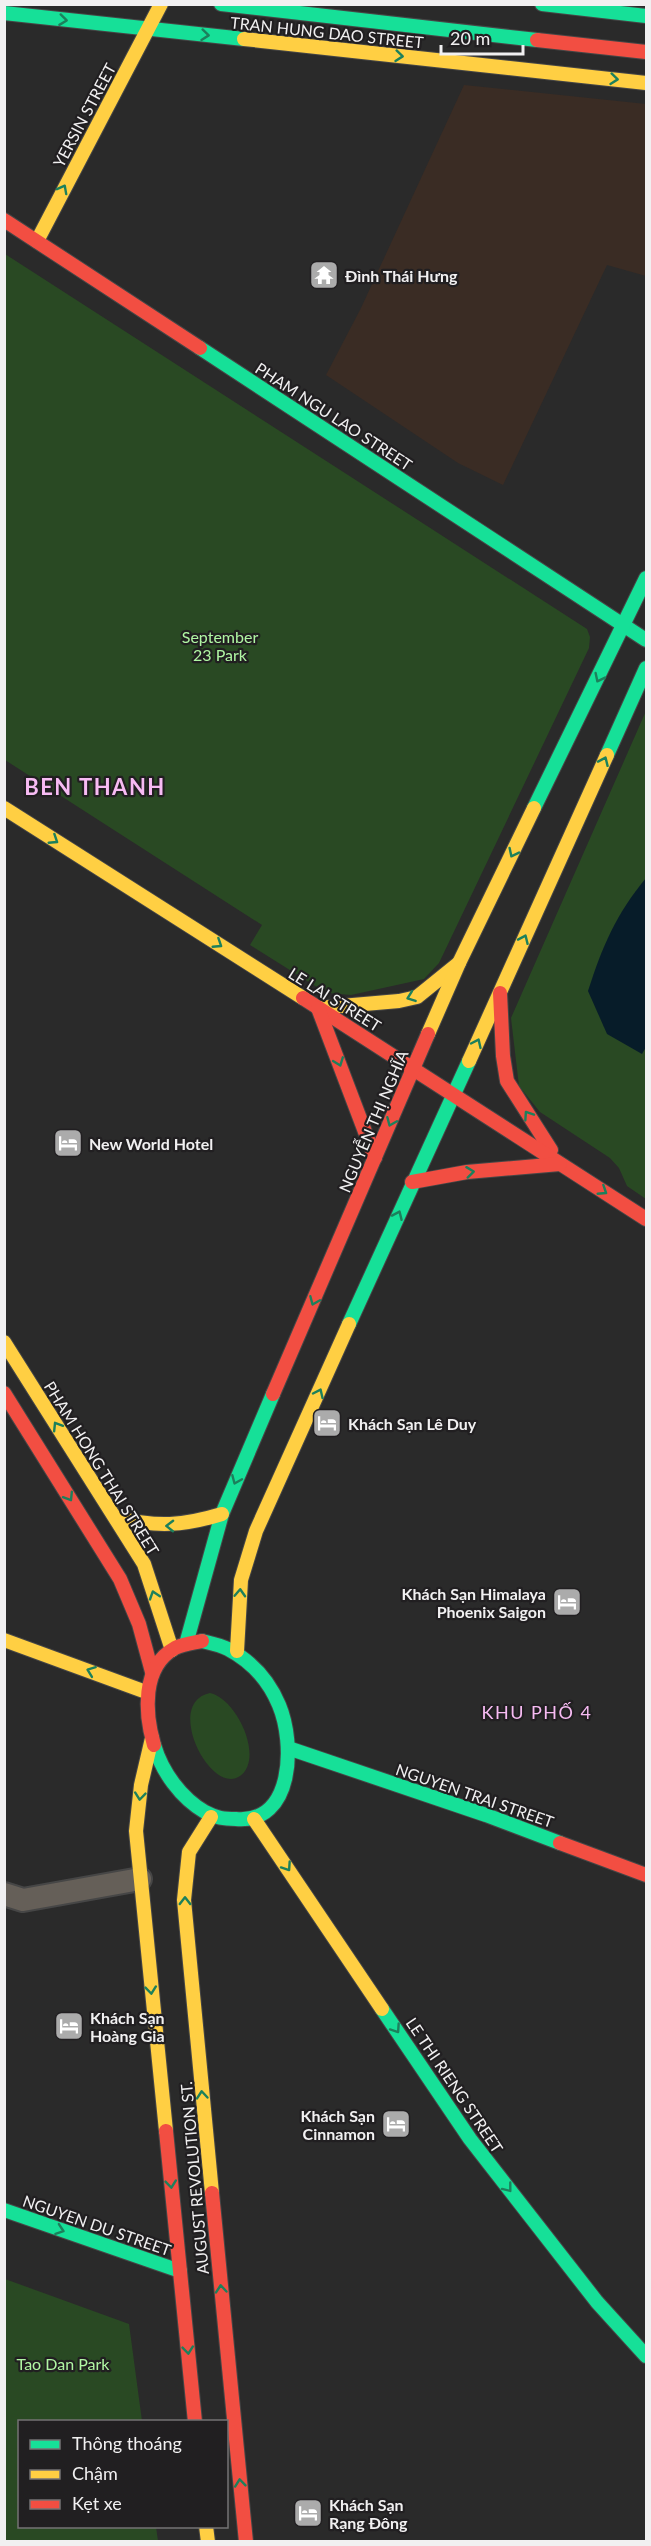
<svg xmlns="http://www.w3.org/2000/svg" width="651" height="2546" font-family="Lato,sans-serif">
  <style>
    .education { fill: #3a2c24 }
    .green { fill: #294923 }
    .water { fill: #071c29 }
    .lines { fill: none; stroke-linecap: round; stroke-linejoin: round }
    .street-casing { stroke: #464646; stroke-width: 26 }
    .fast-casing { stroke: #464646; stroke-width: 16 }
    .slow-casing { stroke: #464646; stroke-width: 16 }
    .jam-casing { stroke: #464646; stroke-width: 16 }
    .street { stroke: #655f58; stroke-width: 22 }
    .fast { stroke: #16e098; stroke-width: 14 }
    .slow { stroke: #ffcf43; stroke-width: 14 }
    .jam { stroke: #f24e42; stroke-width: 14 }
    .oneway { stroke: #1c805c }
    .labels { text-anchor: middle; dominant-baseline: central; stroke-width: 4.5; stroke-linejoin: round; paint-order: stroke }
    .street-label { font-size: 16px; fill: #f1f0f1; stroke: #211f21 }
    .poi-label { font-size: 16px; font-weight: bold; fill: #f1f0f1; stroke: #211f21; text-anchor: start }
    .park-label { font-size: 16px; fill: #b0f6a3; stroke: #211f21 }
    .neighbourhood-label { font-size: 18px; letter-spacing: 1.5px; fill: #f7bbf3; stroke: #211f21 }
    .district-label { font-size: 22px; font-weight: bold; letter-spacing: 1.5px; fill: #f7bbf3; stroke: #211f21 }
  </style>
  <rect width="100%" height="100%" fill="#2a2a2a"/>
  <path class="education" d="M464,85L646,104V276L607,265L503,485L458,463L326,375L361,308Z"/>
  <g class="green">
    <path d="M5,254L587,629L590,637L589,648L439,963L424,979L351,995L329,993L320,989L250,945L262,925L5,760Z"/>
    <path d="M646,711V1199L627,1186L619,1168L610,1158L540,1112L519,1086L511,1018Z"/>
    <path d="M210,1693C236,1698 265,1758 240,1776C211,1797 163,1703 210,1693Z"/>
    <path d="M5,2279L129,2324L142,2421L20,2422V2526L156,2527L158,2541H5Z"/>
  </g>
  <path class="water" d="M646,878V1047L642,1054L607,1034L588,991C602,947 616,914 646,878Z"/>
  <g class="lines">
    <g class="street-casing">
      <path id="street" d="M4,1894L23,1900L140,1879"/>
    </g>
    <g class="fast-casing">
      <g id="fast">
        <path d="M221,4L537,40"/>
        <path d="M542,4L646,16"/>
        <path d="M4,13L244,39"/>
        <path d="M200,348L646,640"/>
        <path d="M607,755L646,668"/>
        <path d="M534,808L646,578"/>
        <path d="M349,1324L469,1061"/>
        <path d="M186,1644L222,1514L273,1394"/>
        <path d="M154,1745C162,1772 181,1798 205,1812C216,1818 224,1819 236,1819C294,1824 295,1743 279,1705C269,1681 251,1661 228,1649C220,1645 210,1643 202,1641"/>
        <path d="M291,1749L486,1815L560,1843"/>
        <path d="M382,2009L470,2139L597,2302L646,2356"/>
        <path d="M4,2210L180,2271"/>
      </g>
    </g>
    <g class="slow-casing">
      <g id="slow">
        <path d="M244,39L646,83"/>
        <path d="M37,241L161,4"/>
        <path d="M4,808L303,998"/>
        <path d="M318,1008L399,1001L417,997L459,963"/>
        <path d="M428,1034L459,963L534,808"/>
        <path d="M469,1061L607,755"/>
        <path d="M4,1342L144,1564L172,1650"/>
        <path d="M117,1518C157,1527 183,1526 222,1514"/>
        <path d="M4,1640L146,1692"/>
        <path d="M237,1651L241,1580L256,1531L349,1324"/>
        <path d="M152,1738L141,1785L136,1831L166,2131"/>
        <path d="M211,1817L189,1852L184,1900L212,2193"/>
        <path d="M254,1819L382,2009"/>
        <path d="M206,2526L208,2542"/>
      </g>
    </g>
    <g class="jam-casing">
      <g id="jam">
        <path d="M537,40L646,52"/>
        <path d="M4,220L200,348"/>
        <path d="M500,993L503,1056L507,1081L551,1150"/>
        <path d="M303,998L646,1219"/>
        <path d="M318,1008L375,1158"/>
        <path d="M412,1182L467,1172L560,1164"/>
        <path d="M4,1393L120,1579L139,1624L152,1672"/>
        <path d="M273,1394L428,1034"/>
        <path d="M154,1745C145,1714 141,1667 175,1648C183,1644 193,1643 202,1641"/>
        <path d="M560,1843L646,1875"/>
        <path d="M166,2131L195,2422"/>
        <path d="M212,2193L246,2542"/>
      </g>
    </g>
    <use href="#street" class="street"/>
    <use href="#fast" class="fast"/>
    <use href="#slow" class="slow"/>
    <use href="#jam" class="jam"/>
  </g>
  <defs><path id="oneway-chevron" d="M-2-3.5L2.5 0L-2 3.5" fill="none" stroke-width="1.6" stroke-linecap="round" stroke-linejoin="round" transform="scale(1.5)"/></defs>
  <g class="oneway">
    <use href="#oneway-chevron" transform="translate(63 20) rotate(7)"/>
    <use href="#oneway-chevron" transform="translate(205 35) rotate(6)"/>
    <use href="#oneway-chevron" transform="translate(399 56) rotate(6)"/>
    <use href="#oneway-chevron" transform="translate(614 79) rotate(6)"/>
    <use href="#oneway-chevron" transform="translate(63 189) rotate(-62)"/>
    <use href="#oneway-chevron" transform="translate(599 678) rotate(116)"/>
    <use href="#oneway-chevron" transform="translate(604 761) rotate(-66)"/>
    <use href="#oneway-chevron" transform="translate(54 840) rotate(33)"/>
    <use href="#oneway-chevron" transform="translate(513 853) rotate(116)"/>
    <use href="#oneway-chevron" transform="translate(524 939) rotate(-66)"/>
    <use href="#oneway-chevron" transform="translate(218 944) rotate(33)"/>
    <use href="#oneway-chevron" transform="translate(411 997) rotate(160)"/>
    <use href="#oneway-chevron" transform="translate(477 1043) rotate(-65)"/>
    <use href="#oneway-chevron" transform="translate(339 1062) rotate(69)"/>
    <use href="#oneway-chevron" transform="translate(528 1115) rotate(-124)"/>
    <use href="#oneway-chevron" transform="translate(391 1122) rotate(113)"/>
    <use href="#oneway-chevron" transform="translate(470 1172) rotate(-7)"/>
    <use href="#oneway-chevron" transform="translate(603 1191) rotate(33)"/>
    <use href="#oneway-chevron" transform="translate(398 1215) rotate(-66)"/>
    <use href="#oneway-chevron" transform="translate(314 1301) rotate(113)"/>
    <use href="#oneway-chevron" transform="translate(319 1393) rotate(-65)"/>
    <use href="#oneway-chevron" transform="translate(57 1426) rotate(-122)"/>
    <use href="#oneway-chevron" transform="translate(236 1480) rotate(113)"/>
    <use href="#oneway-chevron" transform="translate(69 1497) rotate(58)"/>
    <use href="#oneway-chevron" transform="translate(170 1526) rotate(-179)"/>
    <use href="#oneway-chevron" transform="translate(240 1593) rotate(-87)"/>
    <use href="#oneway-chevron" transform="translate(154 1595) rotate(-108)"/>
    <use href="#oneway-chevron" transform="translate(91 1671) rotate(-159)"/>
    <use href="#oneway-chevron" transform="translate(140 1796) rotate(96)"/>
    <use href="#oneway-chevron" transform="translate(287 1867) rotate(56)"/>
    <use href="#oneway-chevron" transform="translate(185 1901) rotate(-90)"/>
    <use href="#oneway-chevron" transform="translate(151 1990) rotate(84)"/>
    <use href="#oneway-chevron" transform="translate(396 2029) rotate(56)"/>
    <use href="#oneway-chevron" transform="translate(202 2095) rotate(-95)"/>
    <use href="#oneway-chevron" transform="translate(171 2184) rotate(84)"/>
    <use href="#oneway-chevron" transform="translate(508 2188) rotate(52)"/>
    <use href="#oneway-chevron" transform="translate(60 2230) rotate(19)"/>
    <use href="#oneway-chevron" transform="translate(221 2289) rotate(-95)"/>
    <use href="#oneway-chevron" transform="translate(188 2350) rotate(84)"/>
    <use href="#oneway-chevron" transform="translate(240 2483) rotate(-96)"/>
  </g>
  <defs>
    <g id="temple-square" transform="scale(1.5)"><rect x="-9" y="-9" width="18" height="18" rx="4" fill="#ababab" stroke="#211f21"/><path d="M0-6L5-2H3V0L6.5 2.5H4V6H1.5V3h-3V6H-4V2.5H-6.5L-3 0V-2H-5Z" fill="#fff"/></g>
    <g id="hotel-square" transform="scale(1.5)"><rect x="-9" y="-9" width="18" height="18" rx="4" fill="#ababab" stroke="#211f21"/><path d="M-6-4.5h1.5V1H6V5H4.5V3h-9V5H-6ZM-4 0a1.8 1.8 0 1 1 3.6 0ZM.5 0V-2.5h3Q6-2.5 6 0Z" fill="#fff"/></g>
  </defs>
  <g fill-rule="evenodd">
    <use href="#temple-square" x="324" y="275"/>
    <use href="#hotel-square" x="68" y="1143"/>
    <use href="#hotel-square" x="327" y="1423"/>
    <use href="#hotel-square" x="567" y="1602"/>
    <use href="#hotel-square" x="69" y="2026"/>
    <use href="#hotel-square" x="396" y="2124"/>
    <use href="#hotel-square" x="308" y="2513"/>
  </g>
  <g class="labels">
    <g class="street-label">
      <text transform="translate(327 32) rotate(6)">TRAN HUNG DAO STREET</text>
      <text transform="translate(84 115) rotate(-62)">YERSIN STREET</text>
      <text transform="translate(334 416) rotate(33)">PHAM NGU LAO STREET</text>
      <text transform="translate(335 999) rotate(32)">LE LAI STREET</text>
      <text transform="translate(373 1121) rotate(-67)">NGUYỄN THỊ NGHĨA</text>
      <text transform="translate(102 1468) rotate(58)">PHAM HONG THAI STREET</text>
      <text transform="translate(475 1795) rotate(19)">NGUYEN TRAI STREET</text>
      <text transform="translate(455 2085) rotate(56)">LE THI RIENG STREET</text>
      <text transform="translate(194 2178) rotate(-95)">AUGUST REVOLUTION ST.</text>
      <text transform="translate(97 2225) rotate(19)">NGUYEN DU STREET</text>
    </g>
    <g class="poi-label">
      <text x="345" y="275">Đình Thái Hưng</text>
      <text x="89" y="1143">New World Hotel</text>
      <text x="348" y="1423">Khách Sạn Lê Duy</text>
      <text x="546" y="1593" text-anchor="end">Khách Sạn Himalaya<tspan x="546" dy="18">Phoenix Saigon</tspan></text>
      <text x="90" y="2017">Khách Sạn<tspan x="90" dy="18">Hoàng Gia</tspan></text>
      <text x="375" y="2115" text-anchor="end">Khách Sạn<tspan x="375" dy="18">Cinnamon</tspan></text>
      <text x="329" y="2504">Khách Sạn<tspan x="329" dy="18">Rạng Đông</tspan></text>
    </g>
    <g class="park-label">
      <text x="220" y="636">September<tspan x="220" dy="18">23 Park</tspan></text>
      <text x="63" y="2363">Tao Dan Park</text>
    </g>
    <g class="neighbourhood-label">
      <text x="537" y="1712">KHU PHỐ 4</text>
    </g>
    <g class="district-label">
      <text x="95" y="786">BEN THANH</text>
    </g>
  </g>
  <rect width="651" height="2546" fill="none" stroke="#f1f0f1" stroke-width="12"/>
  <rect x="18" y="2420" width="210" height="108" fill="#211f21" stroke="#747374" stroke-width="1.5"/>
  <rect x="30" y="2440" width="30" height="9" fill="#16e098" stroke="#747374" stroke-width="1.5"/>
  <text x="72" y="2450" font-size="18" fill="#f1f0f1">Thông thoáng</text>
  <rect x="30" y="2470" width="30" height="9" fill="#ffcf43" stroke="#747374" stroke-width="1.5"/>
  <text x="72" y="2480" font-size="18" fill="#f1f0f1">Chậm</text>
  <rect x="30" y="2500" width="30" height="9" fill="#f24e42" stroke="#747374" stroke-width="1.5"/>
  <text x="72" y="2510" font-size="18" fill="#f1f0f1">Kẹt xe</text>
  <path d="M441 45v9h82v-9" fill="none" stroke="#f1f0f1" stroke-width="3"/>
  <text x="450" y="45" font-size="18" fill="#f1f0f1" stroke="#211f21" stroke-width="4.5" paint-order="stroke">20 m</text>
</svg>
